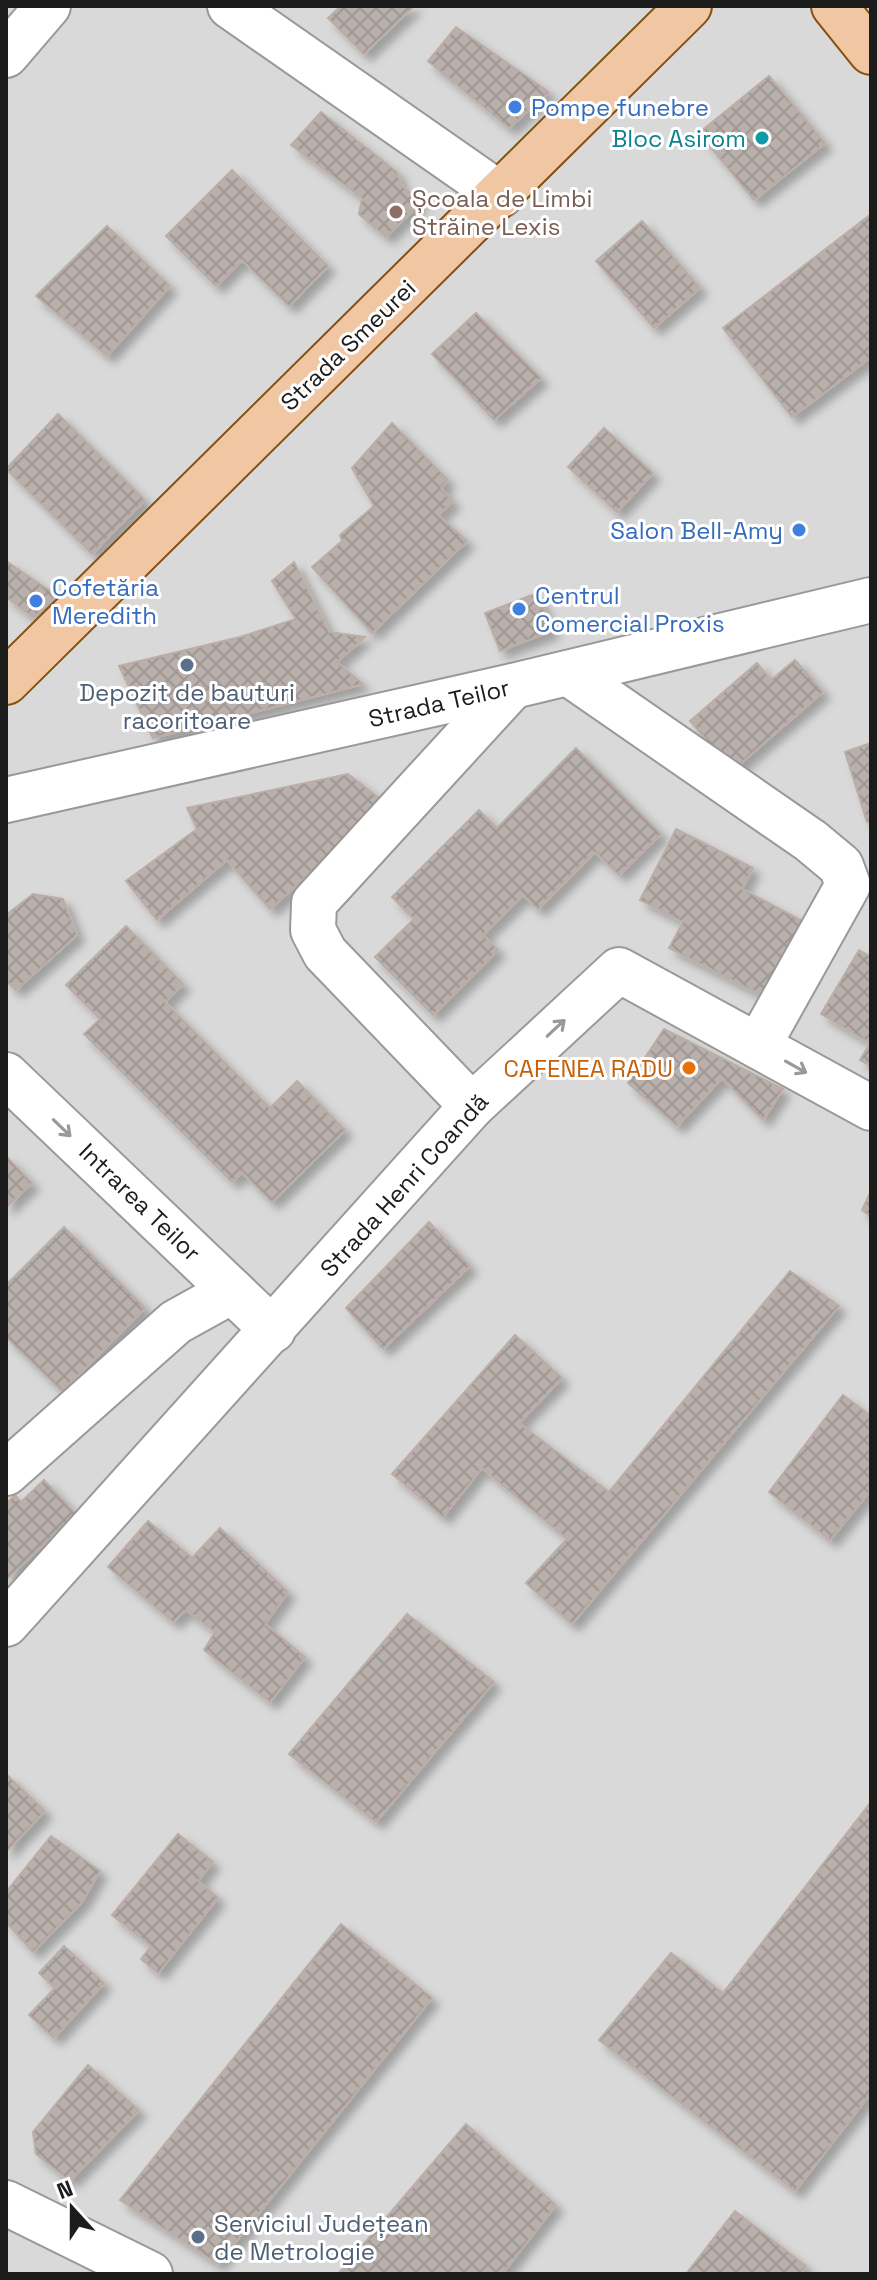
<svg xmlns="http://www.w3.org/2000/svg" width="877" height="2280" font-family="'Space Grotesk',sans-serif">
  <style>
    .residential { fill: #dad9d9 }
    .building { fill: url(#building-cross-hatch); stroke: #bcada6; stroke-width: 2; filter: url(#shadow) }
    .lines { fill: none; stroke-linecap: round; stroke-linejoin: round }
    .minor-casing { stroke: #999; stroke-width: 48 }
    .major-casing { stroke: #84500f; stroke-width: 48 }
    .minor { stroke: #fff; stroke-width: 44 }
    .major { stroke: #f1c6a2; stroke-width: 44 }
    .oneway { stroke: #999 }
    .shop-dot { fill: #3f7fe0; stroke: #fff; stroke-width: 3 }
    .culture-dot { fill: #0f9aa8; stroke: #fff; stroke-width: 3 }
    .education-dot { fill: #8d6e63; stroke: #fff; stroke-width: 3 }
    .service-dot { fill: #5c6f8a; stroke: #fff; stroke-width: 3 }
    .food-dot { fill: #e8710a; stroke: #fff; stroke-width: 3 }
    .labels { text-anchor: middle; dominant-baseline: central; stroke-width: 6; stroke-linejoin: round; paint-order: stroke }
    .shop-label { font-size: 24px; fill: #366cbe; stroke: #fff; text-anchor: start }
    .culture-label { font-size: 24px; fill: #0d838f; stroke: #fff; text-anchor: end }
    .education-label { font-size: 24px; fill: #785e54; stroke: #fff; text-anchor: start }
    .street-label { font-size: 24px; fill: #1c1c1c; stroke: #fff }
    .service-label { font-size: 24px; fill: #4e5e75; stroke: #fff }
    .food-label { font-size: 24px; fill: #c56008; stroke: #fff; text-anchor: end }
  </style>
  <defs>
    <pattern id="building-cross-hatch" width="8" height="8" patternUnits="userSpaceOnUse" patternTransform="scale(2)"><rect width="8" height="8" fill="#b9b0ac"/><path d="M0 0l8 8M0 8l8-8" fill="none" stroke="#9e9793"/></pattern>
    <filter id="shadow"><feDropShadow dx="7" dy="7" stdDeviation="4" flood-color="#0004"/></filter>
  </defs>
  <rect width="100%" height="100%" fill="#ece8e2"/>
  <rect class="residential" x="6" y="6" width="865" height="2268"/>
  <g class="building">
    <path d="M341,6H414L364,54L328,18Z"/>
    <path d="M456,27L549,92L509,128L428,61Z"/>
    <path d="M769,76L825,143L754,200L699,133Z"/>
    <path d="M321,112L397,172L401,185L421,202L386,237L359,214L362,198L291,145Z"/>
    <path d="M232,170L328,266L289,306L242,260L216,286L166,236Z"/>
    <path d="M871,214V357L792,417L723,328Z"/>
    <path d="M642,221L700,288L654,328L596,261Z"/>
    <path d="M107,226L170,286L107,356L36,296Z"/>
    <path d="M476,313L541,378L494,420L432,354Z"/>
    <path d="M58,414L145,500L92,554L6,469Z"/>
    <path d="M392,423L448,480L441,488L453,502L438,515L467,541L372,633L312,567L342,541L340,535L374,506L352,468Z"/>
    <path d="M604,428L653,473L617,512L568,467Z"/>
    <path d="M6,561L56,595L34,618L6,597Z"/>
    <path d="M294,562L329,632L365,637L337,662L363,684L153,738L119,666L240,637L296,619L272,581Z"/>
    <path d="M537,593L552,631L500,651L485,613Z"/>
    <path d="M795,660L823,692L733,770L690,721L757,663L771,680Z"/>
    <path d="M871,743V821L867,822L845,752Z"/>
    <path d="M576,748L661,834L619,875L595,852L538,909L523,895L483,935L498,950L433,1015L375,957L414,919L392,897L479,810L497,828Z"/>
    <path d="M348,774L387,804L270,909L227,860L157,920L126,881L197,829L187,808Z"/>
    <path d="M676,829L753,868L742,889L808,924L769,999L669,948L683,922L640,900Z"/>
    <path d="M33,894L63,899L77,935L16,990L6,981V915Z"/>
    <path d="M126,926L183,984L165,1002L270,1108L297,1081L345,1130L272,1202L242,1172L232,1182L84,1034L100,1019L66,985Z"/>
    <path d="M859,950L871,957V1066L860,1060L870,1043L821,1014Z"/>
    <path d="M664,1029L783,1089L763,1120L722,1078L677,1126L628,1083Z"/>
    <path d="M6,1156L32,1183L6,1208Z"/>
    <path d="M871,1191V1217L862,1210Z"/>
    <path d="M429,1222L470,1266L383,1349L346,1308Z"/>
    <path d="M64,1227L145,1308L62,1391L6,1337V1285Z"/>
    <path d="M790,1271L839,1306L572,1624L526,1583L567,1539L482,1468L443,1517L392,1474L515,1335L562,1378L519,1423L609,1492Z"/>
    <path d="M843,1395L871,1416V1490L830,1540L769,1492Z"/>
    <path d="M44,1480L76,1514L6,1580V1504L15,1495L21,1502Z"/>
    <path d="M148,1521L192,1558L220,1528L288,1592L265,1624L305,1657L270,1702L204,1650L215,1632L186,1610L173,1622L108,1567Z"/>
    <path d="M407,1614L494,1682L376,1822L289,1754Z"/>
    <path d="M6,1774L45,1811L6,1852Z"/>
    <path d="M871,1802V2093L795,2191L599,2040L671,1953L723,1993Z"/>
    <path d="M178,1834L213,1862L198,1881L218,1898L158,1973L141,1959L151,1946L112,1915Z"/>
    <path d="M51,1836L100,1871L82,1902L33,1952L6,1922V1892Z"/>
    <path d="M341,1924L432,1998L218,2264L120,2200Z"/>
    <path d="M64,1946L104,1983L54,2038L29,2015L55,1988L39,1973Z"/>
    <path d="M88,2065L139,2110L70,2181L36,2154L33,2132Z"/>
    <path d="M466,2124L556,2205L502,2274H338Z"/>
    <path d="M735,2211L806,2266L800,2274H686Z"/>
  </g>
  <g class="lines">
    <g class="minor-casing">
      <g id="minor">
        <path d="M230,6L501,195"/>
        <path d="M6,55L48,6"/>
        <path d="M568,673L811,841L841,866L848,885L758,1046"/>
        <path d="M6,800L513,686L871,600"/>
        <path d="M6,1075L273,1330"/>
        <path d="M472,1106L325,953L313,930L314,903L513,686"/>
        <path d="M6,1473L176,1322L232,1291"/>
        <path d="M6,1624L472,1106L619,970L871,1108"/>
        <path d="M6,2203L150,2274"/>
      </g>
    </g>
    <g class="major-casing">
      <g id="major">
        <path d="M834,6L871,52"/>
        <path d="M6,682L689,6"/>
      </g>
    </g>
    <use href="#minor" class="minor"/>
    <use href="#major" class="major"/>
  </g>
  <defs><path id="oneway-shaft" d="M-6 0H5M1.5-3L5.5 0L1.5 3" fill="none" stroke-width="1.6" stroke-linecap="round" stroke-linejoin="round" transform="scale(2)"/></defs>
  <g class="oneway">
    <use href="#oneway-shaft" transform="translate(556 1028) rotate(-43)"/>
    <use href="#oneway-shaft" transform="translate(796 1067) rotate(29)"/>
    <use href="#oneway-shaft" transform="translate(62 1128) rotate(44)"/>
  </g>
  <g class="shop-dot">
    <circle cx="515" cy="107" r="8"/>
    <circle cx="799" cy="530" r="8"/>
    <circle cx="36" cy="601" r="8"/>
    <circle cx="519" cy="609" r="8"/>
  </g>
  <circle class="culture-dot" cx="762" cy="138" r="8"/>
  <circle class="education-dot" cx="396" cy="212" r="8"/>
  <g class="service-dot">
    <circle cx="187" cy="665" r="8"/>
    <circle cx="198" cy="2237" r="8"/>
  </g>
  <circle class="food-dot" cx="689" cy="1068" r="8"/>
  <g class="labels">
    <g class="shop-label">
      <text x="531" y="107">Pompe funebre</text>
      <text x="783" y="530" text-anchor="end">Salon Bell-Amy</text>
      <text x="52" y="587">Cofetăria<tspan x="52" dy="28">Meredith</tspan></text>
      <text x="535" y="595">Centrul<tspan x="535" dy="28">Comercial Proxis</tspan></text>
    </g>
    <g class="culture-label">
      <text x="746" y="138">Bloc Asirom</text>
    </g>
    <g class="education-label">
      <text x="412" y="198">Școala de Limbi<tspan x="412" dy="28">Străine Lexis</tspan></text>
    </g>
    <g class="street-label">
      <text transform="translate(348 345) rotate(-44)">Strada Smeurei</text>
      <text transform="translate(439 703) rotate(-13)">Strada Teilor</text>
      <text transform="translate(404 1185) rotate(-48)">Strada Henri Coandă</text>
      <text transform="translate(140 1202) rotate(44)">Intrarea Teilor</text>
    </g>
    <g class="service-label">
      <text x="187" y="692">Depozit de bauturi<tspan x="187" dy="28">racoritoare</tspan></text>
      <text x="214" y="2223" text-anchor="start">Serviciul Județean<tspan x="214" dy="28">de Metrologie</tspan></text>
    </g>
    <g class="food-label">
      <text x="673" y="1068">CAFENEA RADU</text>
    </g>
  </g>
  <rect width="877" height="2280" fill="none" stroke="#1c1c1c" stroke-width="16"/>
  <g transform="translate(72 2208) rotate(339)" stroke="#ffffff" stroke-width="6" paint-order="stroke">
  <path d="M0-6L14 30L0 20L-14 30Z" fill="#1c1c1c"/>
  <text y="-12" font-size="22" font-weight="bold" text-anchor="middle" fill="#1c1c1c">N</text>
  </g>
</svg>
